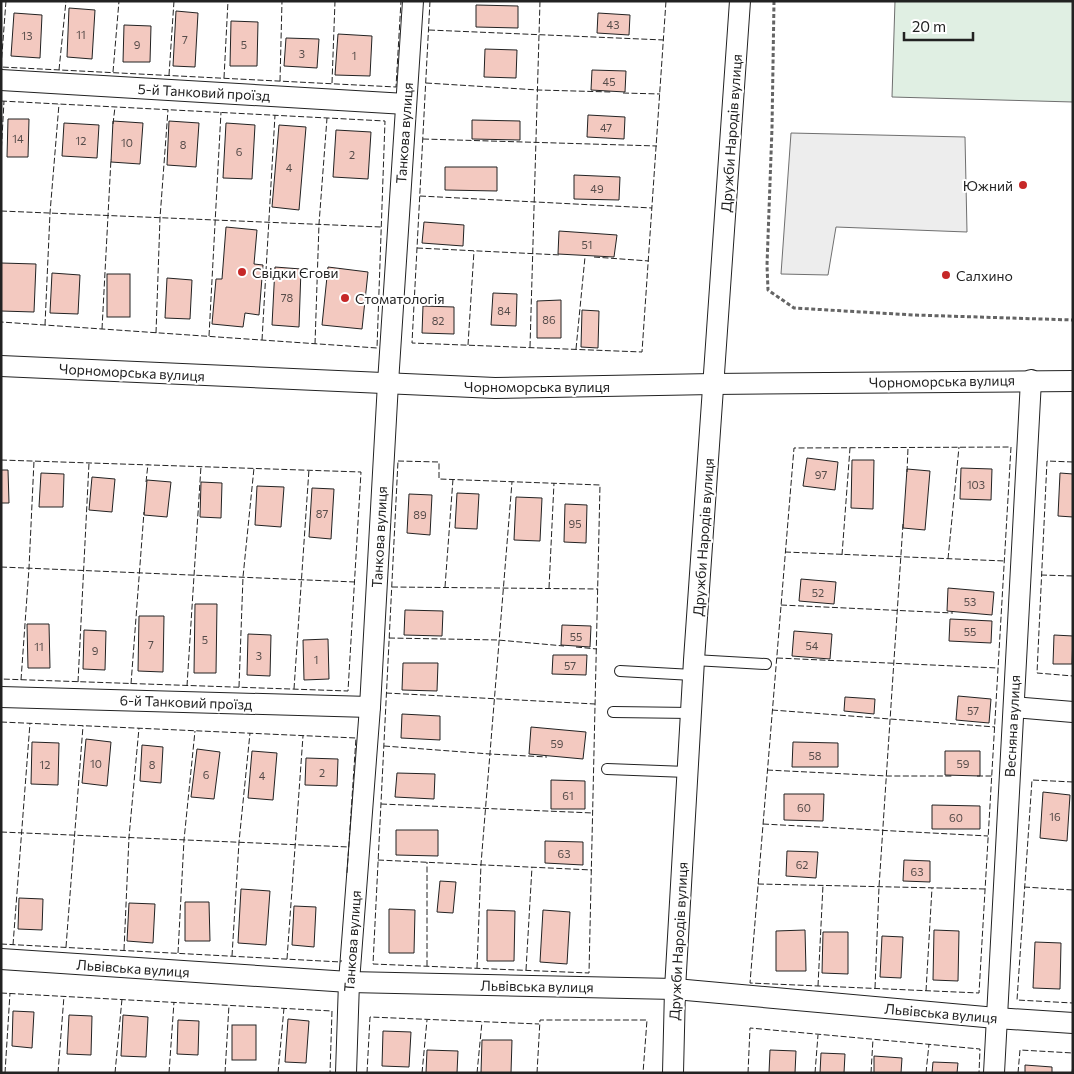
<svg xmlns="http://www.w3.org/2000/svg" width="1074" height="1074" font-family="Commissioner,sans-serif">
  <style>
    .green { fill: #e0efe3; stroke: #6f6f6f }
    .parking { fill: #ededed; stroke: #6f6f6f }
    .building { fill: #f3c9c0; stroke: #222 }
    .lines { fill: none; stroke-linecap: round; stroke-linejoin: round }
    .lane-casing { stroke: #222; stroke-width: 12 }
    .street-casing { stroke: #222; stroke-width: 22 }
    .path { stroke: #646464; stroke-width: 3; stroke-dasharray: 4 2.5; stroke-linecap: butt }
    .lane { stroke: #fff; stroke-width: 10 }
    .street { stroke: #fff; stroke-width: 20 }
    .fence { stroke: #222; stroke-width: 1; stroke-dasharray: 6 2.5; stroke-linecap: butt }
    .poi-dot { fill: #c62828; stroke: #fff; stroke-width: 2 }
    .labels { text-anchor: middle; dominant-baseline: central; stroke-width: 4; stroke-linejoin: round; paint-order: stroke }
    .number-label { font-size: 11px; fill: #564c4a }
    .street-label { font-size: 14px; fill: #222; stroke: #fff }
    .poi-label { font-size: 14px; fill: #222; stroke: #fff; text-anchor: start }
  </style>
  <rect width="100%" height="100%" fill="#fff"/>
  <path class="green" d="M895,1H1073V102L892,97Z"/>
  <path class="parking" d="M791,133L965,137L967,232L836,227L828,275L781,274Z"/>
  <g class="building">
    <path d="M476,5L518,6V28L476,27Z"/>
    <path d="M69,8L95,10L92,59L67,57Z"/>
    <path d="M176,11L198,13L195,67L173,66Z"/>
    <path d="M14,13L42,15L40,58L11,56Z"/>
    <path d="M598,13L630,15L629,35L597,33Z"/>
    <path d="M231,21L258,22L257,66H230Z"/>
    <path d="M124,25L151,26L150,62H123Z"/>
    <path d="M338,34L372,36L370,76L335,75Z"/>
    <path d="M286,38L319,39L317,68L284,66Z"/>
    <path d="M485,49L517,50L516,78L484,77Z"/>
    <path d="M592,70L626,71L625,92L591,90Z"/>
    <path d="M588,115L625,117L624,139L587,137Z"/>
    <path d="M8,119H29L28,157H7Z"/>
    <path d="M472,120L520,121V140L472,139Z"/>
    <path d="M113,121L143,123L140,164L111,162Z"/>
    <path d="M169,121L199,123L196,167L167,165Z"/>
    <path d="M64,123L99,125L97,158L62,156Z"/>
    <path d="M226,123L255,125L252,179L223,178Z"/>
    <path d="M279,125L306,127L299,210L272,207Z"/>
    <path d="M336,130L371,132L368,179L333,177Z"/>
    <path d="M445,167H497V191L445,190Z"/>
    <path d="M574,175L620,177L619,200L574,199Z"/>
    <path d="M424,222L464,225L463,246L422,243Z"/>
    <path d="M226,227L257,230L254,264L263,265L259,315L245,313L243,327L212,324L216,279H222Z"/>
    <path d="M559,231L617,235L614,257L558,254Z"/>
    <path d="M1,263L36,264L34,312L1,311Z"/>
    <path d="M275,267L301,269L299,327L272,325Z"/>
    <path d="M328,267L368,272L362,329L322,325Z"/>
    <path d="M52,273L80,275L78,314L50,313Z"/>
    <rect x="107" y="274" width="23" height="43"/>
    <path d="M167,278L192,280L190,319L165,318Z"/>
    <path d="M493,293L517,294L516,326L491,325Z"/>
    <path d="M561,300V338H537V301Z"/>
    <path d="M423,306L454,307V334L422,333Z"/>
    <path d="M582,310L599,311L598,348L581,347Z"/>
    <path d="M807,458L838,462L835,490L803,486Z"/>
    <path d="M852,460H874L873,509L851,508Z"/>
    <path d="M961,468L992,469L991,500L960,499Z"/>
    <path d="M907,469L930,471L925,530L903,528Z"/>
    <path d="M1,470H8L9,503H1Z"/>
    <path d="M41,473L64,474L63,507H39Z"/>
    <path d="M1060,473L1073,474V517L1058,516Z"/>
    <path d="M92,477L115,479L112,512L89,510Z"/>
    <path d="M147,480L171,482L167,517L144,515Z"/>
    <path d="M201,482L222,483L221,518L200,517Z"/>
    <path d="M257,486L284,487L281,527L255,525Z"/>
    <path d="M312,488L334,489L331,539L309,537Z"/>
    <path d="M457,493L479,494L477,529L455,528Z"/>
    <path d="M409,494L432,495L430,535L407,533Z"/>
    <path d="M516,497L542,498L540,541L514,540Z"/>
    <path d="M565,504L587,505L586,543L564,542Z"/>
    <path d="M801,579L836,582L834,604L799,601Z"/>
    <path d="M948,588L994,592L992,615L947,611Z"/>
    <path d="M195,604H217L216,673H194Z"/>
    <path d="M405,610L443,611L442,636L404,635Z"/>
    <path d="M139,616H164L163,672L138,671Z"/>
    <path d="M950,619L992,621L991,643L949,641Z"/>
    <path d="M27,624H49L50,668H28Z"/>
    <path d="M562,625L591,626L590,647L561,645Z"/>
    <path d="M84,630L106,631L105,670L83,669Z"/>
    <path d="M794,631L832,634L830,659L792,656Z"/>
    <path d="M248,634L271,635L270,676L247,675Z"/>
    <path d="M1054,635L1073,636L1072,664H1053Z"/>
    <path d="M328,639L329,679L304,680L303,640Z"/>
    <path d="M553,655H587L586,675L552,674Z"/>
    <path d="M403,663H438L437,691L402,690Z"/>
    <path d="M958,696L991,699L989,723L956,720Z"/>
    <path d="M845,697L875,699L874,714L844,711Z"/>
    <path d="M402,714L440,716V740L401,738Z"/>
    <path d="M531,727L586,732L583,759L529,754Z"/>
    <path d="M86,739L111,742L107,786L82,783Z"/>
    <path d="M32,742L59,743L58,785L31,784Z"/>
    <path d="M793,742L838,743V767H792Z"/>
    <path d="M142,745L163,747L161,783L140,781Z"/>
    <path d="M197,749L220,752L214,799L191,797Z"/>
    <path d="M252,751L277,753L273,800L248,798Z"/>
    <path d="M945,751H980V776L945,775Z"/>
    <path d="M306,758L338,759L337,786L305,785Z"/>
    <path d="M397,773L435,774L434,799L395,797Z"/>
    <path d="M551,780L585,781V809H551Z"/>
    <path d="M1043,792L1070,795L1067,841L1040,838Z"/>
    <path d="M784,794H824L823,821L784,820Z"/>
    <path d="M932,805L980,806V829H932Z"/>
    <path d="M396,830H438V856L396,855Z"/>
    <path d="M545,841L583,842V865L545,863Z"/>
    <path d="M787,851L818,852L816,878L786,876Z"/>
    <path d="M904,860L930,861V882L903,881Z"/>
    <path d="M440,881L456,882L453,913L437,912Z"/>
    <path d="M241,889L270,891L266,945L238,943Z"/>
    <path d="M19,898L43,899L42,930L18,929Z"/>
    <path d="M185,902H209L210,941H185Z"/>
    <path d="M129,903L155,904L153,943L127,941Z"/>
    <path d="M294,906L316,907L314,947L292,945Z"/>
    <path d="M389,909L415,910L414,953H389Z"/>
    <path d="M487,910L515,911L514,961H487Z"/>
    <path d="M543,910L570,912L567,964L540,962Z"/>
    <path d="M805,930L806,971H776V931Z"/>
    <path d="M934,930L959,931L958,981L933,980Z"/>
    <path d="M823,932H848V974L822,973Z"/>
    <path d="M882,936L903,937L901,978L880,977Z"/>
    <path d="M1035,942L1061,943L1060,989L1033,988Z"/>
    <path d="M13,1011L34,1012L32,1048L12,1046Z"/>
    <path d="M69,1015L92,1016L91,1055L67,1054Z"/>
    <path d="M123,1015L148,1017L146,1057L121,1056Z"/>
    <path d="M288,1019L309,1021L306,1063L285,1062Z"/>
    <path d="M178,1020L199,1021L198,1055L177,1054Z"/>
    <rect x="232" y="1025" width="24" height="35"/>
    <path d="M383,1031L411,1032L409,1067L382,1066Z"/>
    <path d="M482,1040H512L511,1073H481Z"/>
    <path d="M427,1050L458,1051L457,1073H426Z"/>
    <path d="M770,1050L796,1051L795,1073H769Z"/>
    <path d="M821,1053L845,1054L844,1073H820Z"/>
    <path d="M874,1056L902,1058L901,1073H874Z"/>
    <path d="M933,1062L958,1063L957,1073H932Z"/>
    <path d="M1025,1065L1052,1067V1073H1025Z"/>
  </g>
  <g class="lines">
    <g class="lane-casing">
      <g id="lane">
        <path d="M694,660L766,664"/>
        <path d="M620,671L693,675"/>
        <path d="M613,712L691,713"/>
        <path d="M607,769L687,772"/>
      </g>
    </g>
    <g class="street-casing">
      <g id="street">
        <path d="M1,80L406,104"/>
        <path d="M1,366L495,388L713,384L1073,381"/>
        <path d="M1,697L370,707"/>
        <path d="M1014,707L1073,712"/>
        <path d="M1,959L349,982L675,989L996,1018L1073,1023"/>
        <path d="M346,1073L349,982L370,707L388,383L413,1"/>
        <path d="M673,1073L675,989L694,660L740,1"/>
        <path d="M994,1073L1031,380"/>
      </g>
    </g>
    <path class="path" d="M774,1L772,128L767,265L768,290L794,308L914,315L1073,320"/>
    <use href="#lane" class="lane"/>
    <use href="#street" class="street"/>
    <g class="fence">
      <path d="M6,1L1,67L396,87L401,1"/>
      <path d="M430,1L412,343L642,352L666,1"/>
      <path d="M429,30L664,40"/>
      <path d="M59,70L66,1"/>
      <path d="M113,72L119,1"/>
      <path d="M169,75L174,1"/>
      <path d="M224,78L228,1"/>
      <path d="M280,81L282,1"/>
      <path d="M332,83L335,1"/>
      <path d="M426,83L538,90L611,92"/>
      <path d="M623,93L660,94"/>
      <path d="M1,101L385,121L377,348L1,322"/>
      <path d="M113,124L115,107"/>
      <path d="M423,139L657,146"/>
      <path d="M1,156L4,101"/>
      <path d="M420,196L652,208"/>
      <path d="M1,211L381,227"/>
      <path d="M417,248L561,255"/>
      <path d="M594,257L649,261"/>
      <path d="M45,325L50,213L59,104"/>
      <path d="M102,329L111,159"/>
      <path d="M156,333L160,218L168,110"/>
      <path d="M209,336L221,112"/>
      <path d="M262,340L275,115"/>
      <path d="M315,344L319,224L327,118"/>
      <path d="M468,345L474,251"/>
      <path d="M530,347L540,1"/>
      <path d="M576,349L585,257"/>
      <path d="M1011,447L979,993L750,983L794,448Z"/>
      <path d="M1,460L361,472L348,691L1,679"/>
      <path d="M398,461L439,462V479L600,485L589,973L373,964Z"/>
      <path d="M1073,462L1047,461L1037,673L1073,676"/>
      <path d="M907,472L908,448"/>
      <path d="M146,482L148,464"/>
      <path d="M785,552L1005,561"/>
      <path d="M842,555L850,448"/>
      <path d="M948,559L959,447"/>
      <path d="M1,567L355,582"/>
      <path d="M1041,575L1073,576"/>
      <path d="M392,587L598,589"/>
      <path d="M445,587L453,479"/>
      <path d="M549,588L554,483"/>
      <path d="M781,605L953,613"/>
      <path d="M389,638L498,640L564,646"/>
      <path d="M576,647L597,649"/>
      <path d="M777,658L998,668"/>
      <path d="M21,680L29,568L34,461"/>
      <path d="M78,682L89,463"/>
      <path d="M131,684L144,512"/>
      <path d="M187,686L201,466"/>
      <path d="M239,687L243,577L254,468"/>
      <path d="M294,689L309,469"/>
      <path d="M386,693L595,704"/>
      <path d="M772,710L995,727"/>
      <path d="M1,722L356,738L347,873"/>
      <path d="M384,746L490,754L547,757"/>
      <path d="M767,770L887,776H952"/>
      <path d="M977,776H992"/>
      <path d="M1073,782L1032,780L1017,1000L1073,1003"/>
      <path d="M381,804L593,813"/>
      <path d="M763,824L988,836"/>
      <path d="M1,832L349,847"/>
      <path d="M378,860L592,870"/>
      <path d="M758,884L985,889"/>
      <path d="M1024,887L1073,890"/>
      <path d="M1,944L341,962V960"/>
      <path d="M13,945L30,723"/>
      <path d="M66,947L83,726"/>
      <path d="M124,950L129,837L139,728"/>
      <path d="M178,953L184,840L195,731"/>
      <path d="M232,956L239,842L250,733"/>
      <path d="M287,959L303,736"/>
      <path d="M427,966V862"/>
      <path d="M477,968L481,864L512,482"/>
      <path d="M526,970L532,867"/>
      <path d="M818,986L823,885"/>
      <path d="M875,988L879,887L903,524"/>
      <path d="M926,991L932,888"/>
      <path d="M1,993L332,1011L330,1073"/>
      <path d="M5,1073L10,993"/>
      <path d="M58,1073L64,996"/>
      <path d="M115,1073L122,999"/>
      <path d="M169,1073L174,1002"/>
      <path d="M225,1073L229,1005"/>
      <path d="M278,1073L284,1008"/>
      <path d="M367,1073L370,1017L539,1024"/>
      <path d="M422,1073L427,1020"/>
      <path d="M477,1073L482,1022"/>
      <path d="M537,1073L540,1020H647L643,1073"/>
      <path d="M748,1073L750,1028L980,1049L979,1073"/>
      <path d="M815,1073L818,1035"/>
      <path d="M871,1073L873,1039"/>
      <path d="M926,1073L929,1044"/>
      <path d="M1018,1073L1020,1050L1073,1053"/>
      <path d="M1072,1073L1073,1064"/>
    </g>
  </g>
  <g class="poi-dot">
    <circle cx="1023" cy="185" r="5"/>
    <circle cx="242" cy="272" r="5"/>
    <circle cx="946" cy="275" r="5"/>
    <circle cx="345" cy="298" r="5"/>
  </g>
  <g class="labels">
    <g class="number-label">
      <text x="613" y="24">43</text>
      <text x="81" y="34">11</text>
      <text x="27" y="35">13</text>
      <text x="185" y="39">7</text>
      <text x="137" y="44">9</text>
      <text x="244" y="44">5</text>
      <text x="302" y="53">3</text>
      <text x="354" y="55">1</text>
      <text x="609" y="81">45</text>
      <text x="606" y="127">47</text>
      <text x="18" y="138">14</text>
      <text x="81" y="140">12</text>
      <text x="127" y="142">10</text>
      <text x="183" y="144">8</text>
      <text x="239" y="151">6</text>
      <text x="352" y="154">2</text>
      <text x="289" y="167">4</text>
      <text x="597" y="188">49</text>
      <text x="587" y="244">51</text>
      <text x="287" y="297">78</text>
      <text x="504" y="310">84</text>
      <text x="549" y="319">86</text>
      <text x="438" y="320">82</text>
      <text x="821" y="474">97</text>
      <text x="976" y="484">103</text>
      <text x="322" y="513">87</text>
      <text x="420" y="514">89</text>
      <text x="575" y="523">95</text>
      <text x="818" y="592">52</text>
      <text x="970" y="601">53</text>
      <text x="970" y="631">55</text>
      <text x="576" y="636">55</text>
      <text x="205" y="639">5</text>
      <text x="151" y="644">7</text>
      <text x="812" y="645">54</text>
      <text x="39" y="646">11</text>
      <text x="95" y="650">9</text>
      <text x="259" y="655">3</text>
      <text x="316" y="659">1</text>
      <text x="570" y="665">57</text>
      <text x="973" y="710">57</text>
      <text x="557" y="743">59</text>
      <text x="815" y="755">58</text>
      <text x="96" y="763">10</text>
      <text x="963" y="763">59</text>
      <text x="45" y="764">12</text>
      <text x="152" y="764">8</text>
      <text x="322" y="772">2</text>
      <text x="206" y="774">6</text>
      <text x="262" y="775">4</text>
      <text x="568" y="795">61</text>
      <text x="804" y="807">60</text>
      <text x="1055" y="816">16</text>
      <text x="956" y="817">60</text>
      <text x="564" y="853">63</text>
      <text x="802" y="864">62</text>
      <text x="917" y="871">63</text>
    </g>
    <g class="street-label">
      <text transform="translate(204 92) rotate(3)">5-й Танковий проїзд</text>
      <text transform="translate(404 133) rotate(-86)">Танкова вулиця</text>
      <text transform="translate(731 133) rotate(-86)">Дружби Народів вулиця</text>
      <text transform="translate(132 372) rotate(3)">Чорноморська вулиця</text>
      <text transform="translate(942 381) rotate(-1)">Чорноморська вулиця</text>
      <text x="537" y="386">Чорноморська вулиця</text>
      <text transform="translate(379 537) rotate(-87)">Танкова вулиця</text>
      <text transform="translate(703 537) rotate(-86)">Дружби Народів вулиця</text>
      <text transform="translate(186 702) rotate(2)">6-й Танковий проїзд</text>
      <text transform="translate(1012 726) rotate(-87)">Весняна вулиця</text>
      <text transform="translate(352 941) rotate(-86)">Танкова вулиця</text>
      <text transform="translate(678 941) rotate(-87)">Дружби Народів вулиця</text>
      <text transform="translate(133 968) rotate(4)">Львівська вулиця</text>
      <text transform="translate(537 986) rotate(1)">Львівська вулиця</text>
      <text transform="translate(941 1013) rotate(5)">Львівська вулиця</text>
    </g>
    <g class="poi-label">
      <text x="1013" y="185" text-anchor="end">Южний</text>
      <text x="252" y="272">Свідки Єгови</text>
      <text x="956" y="275">Салхино</text>
      <text x="355" y="298">Стоматологія</text>
    </g>
  </g>
  <rect width="1074" height="1074" fill="none" stroke="#222222" stroke-width="5"/>
  <path d="M904 32v8h69v-8" fill="none" stroke="#222222" stroke-width="2.5"/>
  <text x="912" y="32" font-size="15" fill="#222222" stroke="#ffffff" stroke-width="4" paint-order="stroke">20 m</text>
</svg>
